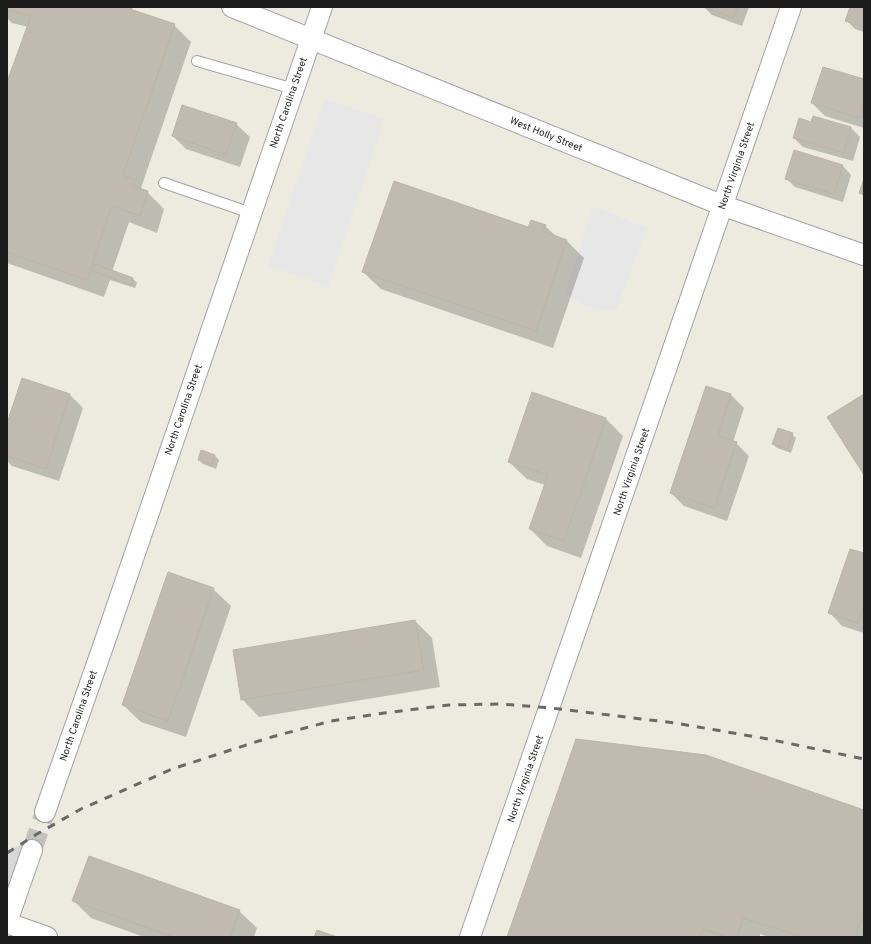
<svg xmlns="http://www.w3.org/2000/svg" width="871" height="944" font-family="Overpass,sans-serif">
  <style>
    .residential { fill: #d9d8d8 }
    .parking { fill: #e7e7e7 }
    .shadow { fill: #0003 }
    .building { fill: #c1bab0; stroke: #beb4a3 }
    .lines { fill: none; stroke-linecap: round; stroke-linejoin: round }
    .street-tunnel { stroke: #c3c1b9; stroke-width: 20; stroke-dasharray: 20 10; stroke-linecap: butt }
    .lane-casing { stroke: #a2a2a2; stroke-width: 12 }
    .street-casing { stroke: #a2a2a2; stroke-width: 22 }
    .lane { stroke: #fff; stroke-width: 10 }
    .street { stroke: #fff; stroke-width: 20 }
    .rail { stroke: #696969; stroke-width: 3; stroke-dasharray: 8 8; stroke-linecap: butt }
    .labels { text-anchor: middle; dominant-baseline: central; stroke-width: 3; stroke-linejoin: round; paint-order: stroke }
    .street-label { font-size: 10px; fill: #1b1b1b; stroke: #fff }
  </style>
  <rect width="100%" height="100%" fill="#edebe0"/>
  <path class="residential" d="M38,833L32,850L7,922V853Z"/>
  <g class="parking">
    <path d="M325,99L385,119L328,286L268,266Z"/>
    <path d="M593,206L647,228L616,311L587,307L565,294Z"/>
  </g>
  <g class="shadow">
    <path d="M7,7H133L132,11L174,25L191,42L141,188L145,191L147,192L164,209L157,233L129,222L112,272L133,279L137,283L135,288L110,280L104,297L7,263V85L28,27L12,23L7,18Z"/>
    <path d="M704,7H749L742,26L712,15Z"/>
    <path d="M851,7H864V32L855,29L846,20Z"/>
    <path d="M864,80V128L825,116L812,103Z"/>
    <path d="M814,117L851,128L860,137L853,161L803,147L794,138L812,123Z"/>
    <path d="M236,124L250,137L240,167L186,149L173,136Z"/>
    <path d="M843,166L851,175L843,202L795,187L787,179Z"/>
    <path d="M545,226L557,237L567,241L584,258L553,348L381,289L363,272L529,229Z"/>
    <path d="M707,387L731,395L744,408L733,442L736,443L749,456L727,521L684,506L671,493Z"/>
    <path d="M70,395L83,408L59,481L12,466L7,461V427Z"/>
    <path d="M606,419L623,436L581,558L547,546L530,529L545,485L527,479L509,462Z"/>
    <path d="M792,434L796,438L791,453L777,448L773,444Z"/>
    <path d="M215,456L219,460L216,469L203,464L199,460Z"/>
    <path d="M864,555V633L842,626L829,612Z"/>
    <path d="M213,589L231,606L186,737L141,722L123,705Z"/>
    <path d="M415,621L432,638L440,687L259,717L242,699Z"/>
    <path d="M864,811V937H769L760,934V937H508Z"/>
    <path d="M74,901L239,911L257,928L254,937H144L91,918Z"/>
  </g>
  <g class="building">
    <path d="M7,7H124L175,24L123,175L135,180L132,186L148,191L140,216L112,206L87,280L7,252V82L31,16L7,10Z"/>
    <path d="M704,7H737L734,18Z"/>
    <path d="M850,7H864V27L845,21Z"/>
    <path d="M823,67L864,79V104L860,118L811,103Z"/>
    <path d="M182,105L237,123L226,155L172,136Z"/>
    <path d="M813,116L851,127L844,153L793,138L799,118L811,122Z"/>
    <path d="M794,150L843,165L834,194L785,179Z"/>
    <path d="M864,179V195L859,193Z"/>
    <path d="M394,181L528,227L531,220L546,225L543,231L567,240L536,331L362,272Z"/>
    <path d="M95,264L133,278L131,285L92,271Z"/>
    <path d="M22,378L70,394L46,469L7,456V423Z"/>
    <path d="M706,386L731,394L718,436L737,442L714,508L670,493Z"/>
    <path d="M532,392L606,418L564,541L529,529L548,475L508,462Z"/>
    <path d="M864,394V475L827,417Z"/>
    <path d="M778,428L793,433L787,449L772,444Z"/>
    <path d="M201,450L215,455L212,465L198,460Z"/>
    <path d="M850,549L864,553V606L858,623L828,613Z"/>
    <path d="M168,572L214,588L168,721L122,705Z"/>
    <path d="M415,620L424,670L241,700L233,650Z"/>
    <path d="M576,739L706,755L864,810V912L855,937H802L743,918L737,937H727L703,929L700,937H507Z"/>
    <path d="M89,856L240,910L230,937H174L72,901Z"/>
    <path d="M317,930L337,937H314Z"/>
  </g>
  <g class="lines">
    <path class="street-tunnel" d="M32,850L45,812"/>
    <g class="lane-casing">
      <g id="lane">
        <path d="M197,61L294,89"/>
        <path d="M164,183L251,213"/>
      </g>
    </g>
    <g class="street-casing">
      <g id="street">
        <path d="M232,7L724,206L864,255"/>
        <path d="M45,812L107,635L322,7"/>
        <path d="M7,922L32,850"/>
        <path d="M7,923L47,937"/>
        <path d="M470,937C579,628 686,318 791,7"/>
      </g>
    </g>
    <use href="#lane" class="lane"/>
    <use href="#street" class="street"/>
    <path class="rail" d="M7,853L37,834L81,809L172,769L268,738L331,721L384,713L449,705L501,704L551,708L675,723L768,739L864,759"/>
  </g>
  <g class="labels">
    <g class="street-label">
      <text transform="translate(289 103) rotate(-71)">North Carolina Street</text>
      <text transform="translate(546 135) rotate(22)">West Holly Street</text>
      <text transform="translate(737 166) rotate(-71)">North Virginia Street</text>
      <text transform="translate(184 410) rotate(-71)">North Carolina Street</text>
      <text transform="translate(632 472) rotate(-71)">North Virginia Street</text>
      <text transform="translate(79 716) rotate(-71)">North Carolina Street</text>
      <text transform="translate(526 779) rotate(-71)">North Virginia Street</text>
    </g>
  </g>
  <rect width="871" height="944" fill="none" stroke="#1b1b1b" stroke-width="16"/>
</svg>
